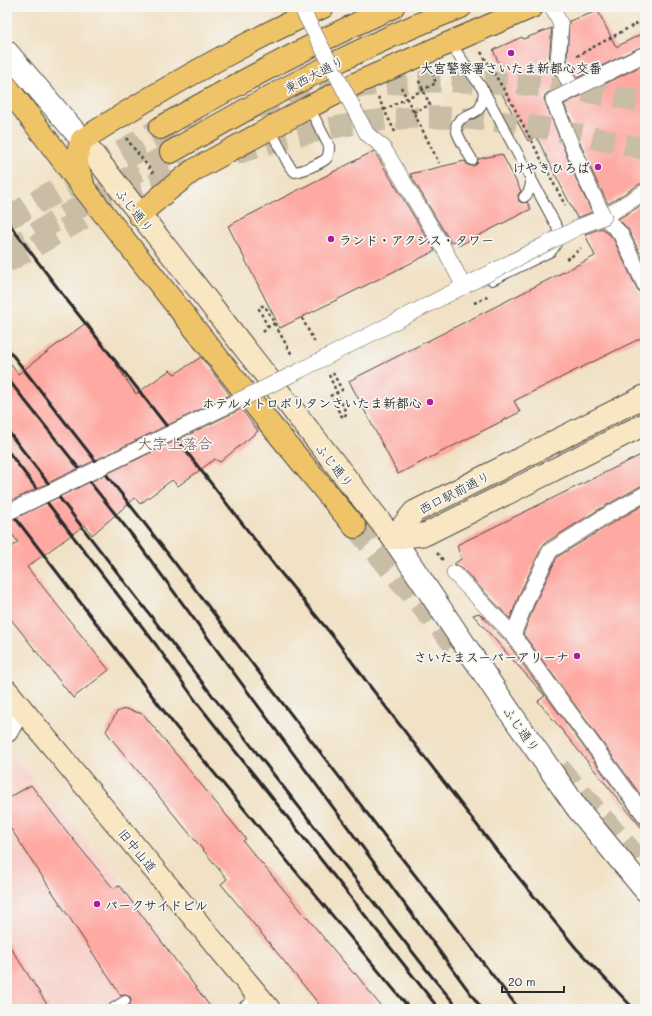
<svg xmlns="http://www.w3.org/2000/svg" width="652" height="1016" font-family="Mali,'Klee One',sans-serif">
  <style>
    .built { fill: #f7d1c9 }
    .building { fill: #fea9a2 }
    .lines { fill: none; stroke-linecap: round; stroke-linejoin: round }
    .primary-tunnel { stroke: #c9bda6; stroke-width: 22; stroke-dasharray: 22 11; stroke-linecap: butt }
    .motorway-tunnel { stroke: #c9bda6; stroke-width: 22; stroke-dasharray: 22 11; stroke-linecap: butt }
    .service-casing { stroke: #494642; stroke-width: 12 }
    .pedestrian-casing { stroke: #494642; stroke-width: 16 }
    .tertiary-casing { stroke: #494642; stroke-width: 24 }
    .secondary-casing { stroke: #494642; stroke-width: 24 }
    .primary-casing { stroke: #494642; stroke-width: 24 }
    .motorway-casing { stroke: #494642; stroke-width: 24 }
    .path { stroke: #494642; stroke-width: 2.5; stroke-dasharray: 3 3; stroke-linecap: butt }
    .service { stroke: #fff; stroke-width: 10 }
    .pedestrian { stroke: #fff; stroke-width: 15 }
    .tertiary { stroke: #fff; stroke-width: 22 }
    .secondary { stroke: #f9e7c3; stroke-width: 22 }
    .primary { stroke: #efc469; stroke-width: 22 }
    .motorway { stroke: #efc469; stroke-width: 22 }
    .rail { stroke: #2b2b2b; stroke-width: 3 }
    .pedestrian-bridge-casing { stroke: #494642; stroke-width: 16; stroke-linecap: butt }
    .path-bridge { stroke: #494642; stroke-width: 2.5; stroke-dasharray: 3 3; stroke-linecap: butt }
    .pedestrian-bridge { stroke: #fff; stroke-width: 15 }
    .poi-dot { fill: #b5179e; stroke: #f6f6f2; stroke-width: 1.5 }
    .labels { text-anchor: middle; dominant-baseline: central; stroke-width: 3.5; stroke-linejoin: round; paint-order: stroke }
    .poi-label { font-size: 13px; font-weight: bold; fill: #2b2b2b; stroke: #f6f6f2; text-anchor: end }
    .street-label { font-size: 13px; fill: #2b2b2b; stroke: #f6f6f2 }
    .quarter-label { font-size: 15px; fill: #755755; stroke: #f6f6f2 }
  </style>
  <rect width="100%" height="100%" fill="#f6f6f2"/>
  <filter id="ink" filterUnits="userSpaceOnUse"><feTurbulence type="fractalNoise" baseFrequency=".025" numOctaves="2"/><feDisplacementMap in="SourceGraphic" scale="8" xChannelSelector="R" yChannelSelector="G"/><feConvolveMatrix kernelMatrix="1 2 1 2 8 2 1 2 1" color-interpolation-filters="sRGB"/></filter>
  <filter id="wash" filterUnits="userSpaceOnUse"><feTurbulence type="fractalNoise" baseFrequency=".012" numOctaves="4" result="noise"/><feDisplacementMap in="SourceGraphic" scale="16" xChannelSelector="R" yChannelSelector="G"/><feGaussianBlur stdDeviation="0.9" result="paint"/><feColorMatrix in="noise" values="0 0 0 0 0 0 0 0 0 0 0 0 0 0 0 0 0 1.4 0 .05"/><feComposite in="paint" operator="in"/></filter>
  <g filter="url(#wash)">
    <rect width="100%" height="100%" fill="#f1e1c5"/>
    <path class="built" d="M7,749L125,886L166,944L219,1009H7Z"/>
    <g id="blocks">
      <g class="building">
        <path d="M598,11L616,47L645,32V45L577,78L567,59L569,21Z"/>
        <path d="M552,28L549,61L550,65L561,86L549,92L545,95L544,99L577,181L592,212L577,218L536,136L528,141L495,81L504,74L493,50L522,37L523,39Z"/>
        <path d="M645,64V183L640,184L608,204L593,174L564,104Z"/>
        <path d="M374,151L435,251L280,328L228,226Z"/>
        <path d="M502,154L521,191L518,195L519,201L522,203L527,202L531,209L458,246L455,241L451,243L410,174L465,161L468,165L472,166L477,164L478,159Z"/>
        <path d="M645,203V264L628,229L618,219Z"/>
        <path d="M602,228L613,238L637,289L640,293L645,294V336L514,401L520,412L398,474L349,381L595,256L585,234Z"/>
        <path d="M87,322L136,394L170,370L175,374L201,357L230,395L7,503V360L18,374Z"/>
        <path d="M241,409L258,431L220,462L215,459L178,486L172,480L140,504L135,498L92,535L85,525L27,567L109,670L73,698L7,614V551L18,542L7,528V522Z"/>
        <path d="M645,453V485L641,486L598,510L545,543L542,547L520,593L510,619L461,567L454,564L461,559L457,545Z"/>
        <path d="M645,504V801L523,634L536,601L557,557L607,526Z"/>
        <path d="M479,613L506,641L638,821L641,824L645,825V832L538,701L545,696L473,615Z"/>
        <path d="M126,709L143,714L246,839L243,841L354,974L355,973L383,1009H323L221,884L227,879L114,742L106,731L117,712L121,710Z"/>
        <path d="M31,785L68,833L113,888L120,886L212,1009H130L128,1007L131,1001L130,997L125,995L121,996L7,823V799Z"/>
        <path d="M7,942L50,1009H7Z"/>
      </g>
    </g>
  </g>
  <g filter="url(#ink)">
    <use href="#blocks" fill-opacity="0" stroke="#494642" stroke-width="1"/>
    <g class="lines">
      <g class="primary-tunnel">
        <path d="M7,218L160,128"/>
        <path d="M7,250L171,152"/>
      </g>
      <g class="motorway-tunnel">
        <path d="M256,108C383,70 517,77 645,102"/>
        <path d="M235,154C286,137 339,124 392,119C459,113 529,124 595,138C611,142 628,145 645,149"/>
        <path d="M7,219L98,171L155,144L206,124"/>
        <path d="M7,262L107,205L156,183L191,169"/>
        <path d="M355,527L461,653"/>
        <path d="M559,768L645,867"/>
      </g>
      <g class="service-casing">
        <g id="service">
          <path d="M450,43L484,91L557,227C559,237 558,243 551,251L492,280"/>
          <path d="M270,129L290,167L295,172C303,171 319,164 326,159C329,156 329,151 329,146L309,107"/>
          <path d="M472,160C467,151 460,141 457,132C452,117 472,116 479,109C483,104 483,97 484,91"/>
          <path d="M524,197C531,192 531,184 531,177"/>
          <path d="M115,1009L114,1008L125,1001"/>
          <path d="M241,1009L258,997"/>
        </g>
      </g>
      <g class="pedestrian-casing">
        <g id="pedestrian">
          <path d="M552,7L561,25L558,61L573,90"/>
          <path d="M645,192L604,217L620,233L645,285"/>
          <path d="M454,573L513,635L645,816"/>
          <path d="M513,635L528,597L550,551L602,518L645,494"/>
        </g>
      </g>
      <g class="tertiary-casing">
        <g id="tertiary">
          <path d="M7,52L82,140"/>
          <path d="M393,538L514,718L577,808L645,890"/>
          <path d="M7,731L20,707"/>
        </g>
      </g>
      <g class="secondary-casing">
        <g id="secondary">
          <path d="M82,140L393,538"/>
          <path d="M393,538L414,512L645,396"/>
          <path d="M393,538L426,534L645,424"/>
          <path d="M7,691L269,1009"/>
        </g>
      </g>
      <g class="primary-casing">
        <g id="primary">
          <path d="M160,128C236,84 313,43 393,7"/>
          <path d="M82,140C159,91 239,45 323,7"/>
          <path d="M171,152C265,98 360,46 461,7"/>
          <path d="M139,215L167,191L194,170L309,107L359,82L532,7"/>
        </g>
      </g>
      <g class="motorway-casing">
        <g id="motorway">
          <path d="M7,87L86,191L270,424L355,527"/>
          <path d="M82,140C74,160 76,164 83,183"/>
        </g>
      </g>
      <g class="path">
        <path d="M481,52L509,98L565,205"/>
        <path d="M577,56L645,19"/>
        <path d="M401,87L439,163"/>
        <path d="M378,97L395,132"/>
        <path d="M384,110L436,83L432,73"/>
        <path d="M413,112L430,105L418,79"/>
        <path d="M126,138L153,173"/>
        <path d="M566,259L572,256L581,248"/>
        <path d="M474,303L490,296"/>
        <path d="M302,318L315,343"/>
        <path d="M278,330L292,355"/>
        <path d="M263,332L268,327L277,322"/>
        <path d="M329,375L346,413L345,417H343L341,415L330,396"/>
        <path d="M437,553L443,560"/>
      </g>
      <use href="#service" class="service"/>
      <use href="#pedestrian" class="pedestrian"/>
      <use href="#tertiary" class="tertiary"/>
      <use href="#secondary" class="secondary"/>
      <use href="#primary" class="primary"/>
      <use href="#motorway" class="motorway"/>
      <g class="rail">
        <path d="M7,221L66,299L137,388L276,567L336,640L369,685L497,851L576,948L634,1009"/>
        <path d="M7,348L145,524L383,834L519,1009"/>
        <path d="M7,378L132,535L482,1009"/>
        <path d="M7,430L263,761L433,978L459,1009"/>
        <path d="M7,450L157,646L198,704L439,1009"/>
        <path d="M7,507L176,727L410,1009"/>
      </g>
      <g class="pedestrian-bridge-casing">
        <g id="pedestrian-bridge">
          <path d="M301,7L367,134L383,147L446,252L464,287"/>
          <path d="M7,513L301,370L581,226L604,217L585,178L553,100L645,54"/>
        </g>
      </g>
      <g class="path-bridge">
        <path d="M268,327L259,309L260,306H265L278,330"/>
        <path d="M330,396L342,390L333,373"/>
      </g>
      <use href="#pedestrian-bridge" class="pedestrian-bridge"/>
    </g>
  </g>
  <g class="poi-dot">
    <circle cx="511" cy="53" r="4"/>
    <circle cx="598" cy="167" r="4"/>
    <circle cx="331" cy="239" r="4"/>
    <circle cx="430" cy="402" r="4"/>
    <circle cx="577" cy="656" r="4"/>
    <circle cx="97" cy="904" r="4"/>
  </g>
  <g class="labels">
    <g class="poi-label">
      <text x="511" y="67" text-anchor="middle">大宮警察署さいたま新都心交番</text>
      <text x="590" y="167">けやきひろば</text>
      <text x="339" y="239" text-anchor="start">ランド・アクシス・タワー</text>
      <text x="422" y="402">ホテルメトロポリタンさいたま新都心</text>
      <text x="569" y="656">さいたまスーパーアリーナ</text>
      <text x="105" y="904" text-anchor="start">パークサイドビル</text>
    </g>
    <g class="street-label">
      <text transform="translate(314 74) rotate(-27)">東西大通り</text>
      <text transform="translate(135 210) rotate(52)">ふじ通り</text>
      <text transform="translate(335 465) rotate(52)">ふじ通り</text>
      <text transform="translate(454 492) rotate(-27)">西口駅前通り</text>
      <text transform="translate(522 729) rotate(55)">ふじ通り</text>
      <text transform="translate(138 850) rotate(51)">旧中山道</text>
    </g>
    <g class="quarter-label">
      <text x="175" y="443">大字上落合</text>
    </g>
  </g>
  <rect width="652" height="1016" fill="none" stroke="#f6f6f2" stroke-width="24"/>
  <path d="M502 986v6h62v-6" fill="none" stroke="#2b2b2b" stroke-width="2"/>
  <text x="508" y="986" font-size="12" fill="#2b2b2b" stroke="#f6f6f2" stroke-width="3" paint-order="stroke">20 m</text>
</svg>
